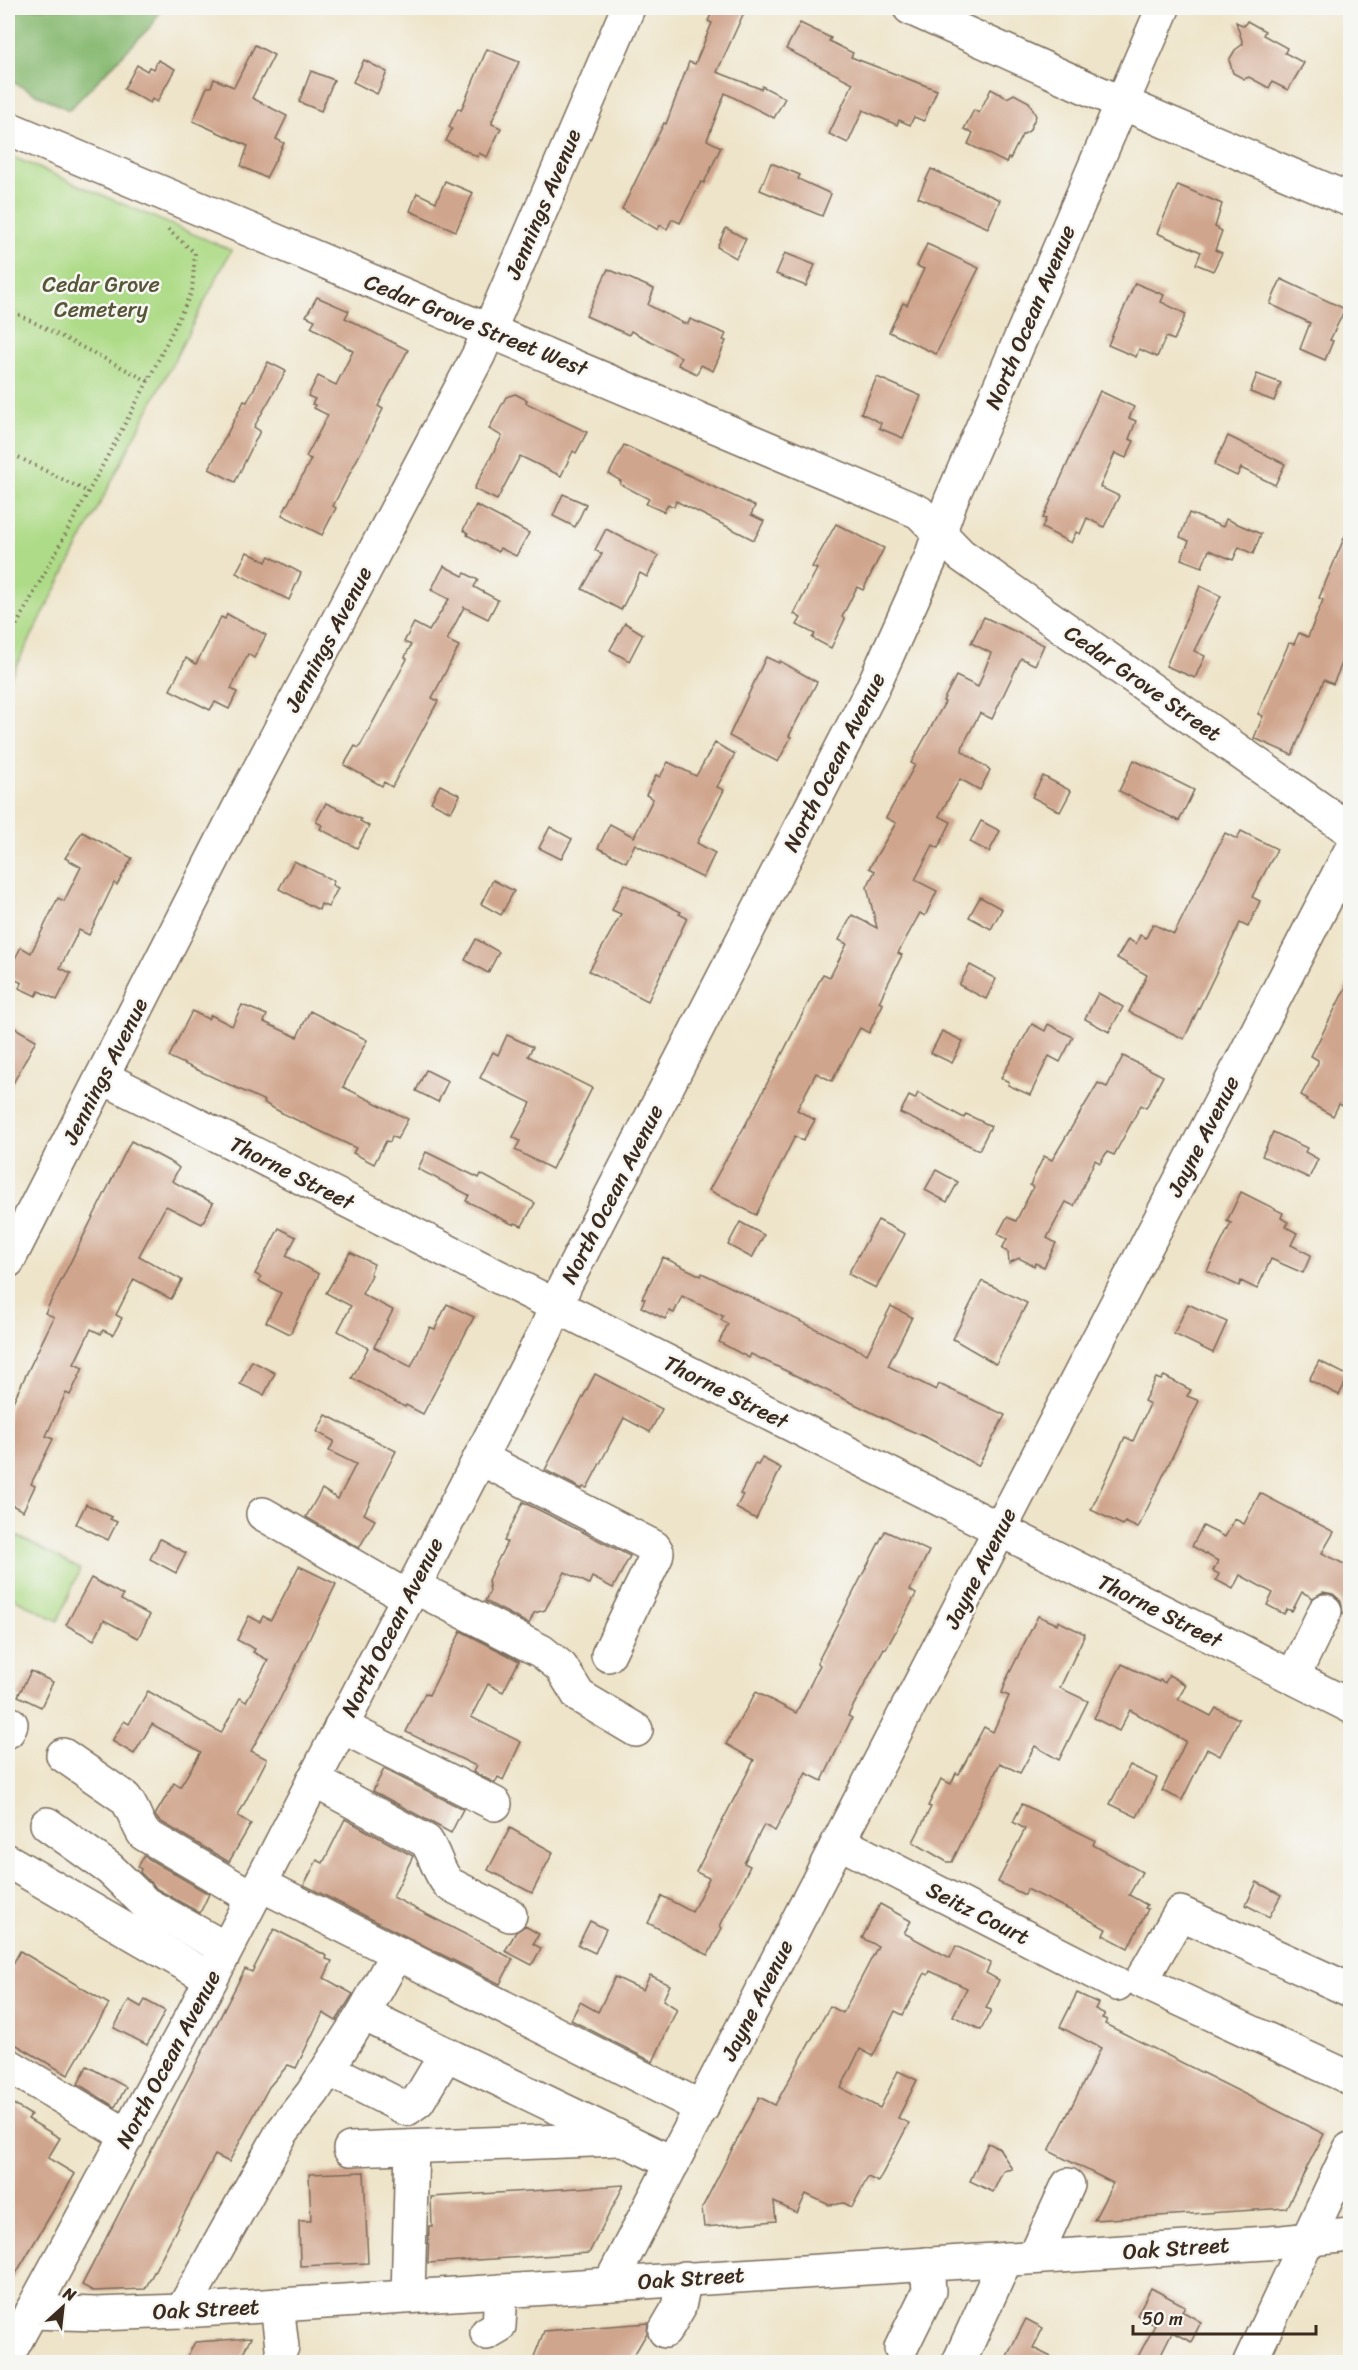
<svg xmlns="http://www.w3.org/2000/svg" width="1358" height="2370" font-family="Sriracha,sans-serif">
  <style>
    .green { fill: #aedb87; stroke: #748252; stroke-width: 1.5 }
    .forest { fill: #8abb74; stroke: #627249; stroke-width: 1.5 }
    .building { fill: #d0a58d }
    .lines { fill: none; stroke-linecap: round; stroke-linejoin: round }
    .minor-casing { stroke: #7a6b5a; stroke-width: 36 }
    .path { stroke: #7a6b5a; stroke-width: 4; stroke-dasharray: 1.5 4.5; stroke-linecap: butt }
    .minor { stroke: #fff; stroke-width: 33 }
    .labels { text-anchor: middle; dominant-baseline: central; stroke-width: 5; stroke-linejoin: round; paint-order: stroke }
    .street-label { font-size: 22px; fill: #3b2a1e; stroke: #f6f6f2 }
    .park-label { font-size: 22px; fill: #585638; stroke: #f6f6f2 }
  </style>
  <rect width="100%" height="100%" fill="#f6f6f2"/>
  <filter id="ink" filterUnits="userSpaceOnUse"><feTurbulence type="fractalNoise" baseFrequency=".0167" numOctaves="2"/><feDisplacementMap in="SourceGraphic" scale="12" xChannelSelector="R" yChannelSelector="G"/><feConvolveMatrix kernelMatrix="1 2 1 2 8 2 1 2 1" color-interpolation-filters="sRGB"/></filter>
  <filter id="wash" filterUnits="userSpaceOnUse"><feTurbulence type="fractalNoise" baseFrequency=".008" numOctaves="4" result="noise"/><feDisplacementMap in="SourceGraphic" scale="24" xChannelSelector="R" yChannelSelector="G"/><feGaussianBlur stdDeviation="1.35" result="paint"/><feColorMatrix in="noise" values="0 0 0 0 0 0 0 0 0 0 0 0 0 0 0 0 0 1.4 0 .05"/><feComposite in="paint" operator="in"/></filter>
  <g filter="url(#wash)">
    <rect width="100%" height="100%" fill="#eee4c9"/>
    <g class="green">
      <path d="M8,155L231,250L8,682Z"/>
      <path d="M8,1531L80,1569L58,1621L8,1595Z"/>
    </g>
    <path class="forest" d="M8,8H161L153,24L69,110L8,80Z"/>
    <g id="blocks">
      <g class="building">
        <path d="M714,8H746L717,72L761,89L762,86L785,98L774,118L725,93L707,140L721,147L704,183L701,182L680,223L672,219L667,229L660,225L658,230L622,209L664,123L666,124L689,62L695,64L712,23L708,21Z"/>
        <path d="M1247,21L1265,31L1263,35L1287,48L1285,53L1304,63L1288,90L1272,82L1269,88L1249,77L1244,79L1233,73L1229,60L1235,50L1243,44L1236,22L1244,26Z"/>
        <path d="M800,23L831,38L829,41L853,53L851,57L937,90L924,121L914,117L910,125L899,120L897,125L863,110L848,143L829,134L853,83L786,49Z"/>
        <path d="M255,45L274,55L252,98L287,116L276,139L284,143L266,178L241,166L248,146L193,121L207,87H211L214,79L234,87Z"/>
        <path d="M487,49L519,62L492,121V124L501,128L487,157L479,153L478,157L446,141L452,129L449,127L458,108L461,110Z"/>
        <path d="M158,60L175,69L157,102L152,99L150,103L124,89L137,65L147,71L149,67L154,69Z"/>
        <path d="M364,60L387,72L377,94L353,82Z"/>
        <path d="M311,71L334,80L321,111L299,102Z"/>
        <path d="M991,89L1007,98L1014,94L1029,102L1036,116L1029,131L1022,135L1010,159L1008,158L1006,163L968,144L973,133L964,129L974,110L979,113Z"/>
        <path d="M771,163L800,175L798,179L831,194L822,216L760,190Z"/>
        <path d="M931,169L1000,200L988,228L918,197Z"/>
        <path d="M445,181L473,193L456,231L410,211L417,193L436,202Z"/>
        <path d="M1178,185L1222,204L1215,227L1222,231L1215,250L1222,253L1213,271L1196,264L1201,252L1157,233Z"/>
        <path d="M726,228L746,239L736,258L717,247Z"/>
        <path d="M927,244L979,268L936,354L889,332L903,303L907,305L924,269L917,266Z"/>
        <path d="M785,253L815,265L806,286L776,274Z"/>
        <path d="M608,269L654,289L648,305L683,323L688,324L690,319L726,334L723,340L726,341L713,371L701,365L697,374L678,365L681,357L670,351L631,331L629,335L586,316Z"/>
        <path d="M1281,279L1345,309L1330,340L1333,341L1325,360L1300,349L1310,323L1270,304Z"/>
        <path d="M1135,283L1164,295L1161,302L1186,314L1174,340L1166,337L1157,357L1139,349L1136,357L1108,345Z"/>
        <path d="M317,297L349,311L345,318L408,350L378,406L383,409L333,506L336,508L322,535L282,515L311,459L306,457L328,415L314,408L315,405L312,404L315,399L308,396L318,376L336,385L353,351L311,327L315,320L306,316Z"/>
        <path d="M268,362L286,371L254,427L260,431L235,482L209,469L244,401L247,402Z"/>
        <path d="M1257,374L1281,383L1274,401L1250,392Z"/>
        <path d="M877,377L921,396L903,438L879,428L881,423L861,413Z"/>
        <path d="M1100,391L1134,407L1129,418L1136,421L1129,439L1134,441L1126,458L1115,453L1100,487L1119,496L1104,527L1087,518L1080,534L1076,532L1071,543L1042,528L1046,519L1043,518Z"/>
        <path d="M515,394L527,400L526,403L587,432L576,453L573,451L561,476L520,456L497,500L474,489L502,436L489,429L506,397Z"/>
        <path d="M1228,436L1285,464L1275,485L1241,468L1237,476L1214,465Z"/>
        <path d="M624,445L755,506L751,515L764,521L754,540L676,501L674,507L668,504L664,512L646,504L649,499L620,484L621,481L609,474Z"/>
        <path d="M563,494L586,504L575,527L553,516Z"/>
        <path d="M476,505L529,533L516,556L500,548L498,552L467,535L468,533L463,530Z"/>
        <path d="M1189,513L1223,527L1226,519L1261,534L1253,554L1239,547L1233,560L1209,550L1202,567L1181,559L1189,541L1180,537Z"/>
        <path d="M836,524L884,548L863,590L857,587L842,617L845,619L831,648L812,638L815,634L797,625L801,618L794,614L817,569L812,567Z"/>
        <path d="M1350,524V645L1333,684L1324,680L1292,755L1254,738L1263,716L1258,714L1289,643L1294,644L1299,633L1308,637L1323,600L1319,598Z"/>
        <path d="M606,529L658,556L647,577L640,573L621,610L582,589L602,554L595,550Z"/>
        <path d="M247,552L266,562L269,556L301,573L289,600L236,573Z"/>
        <path d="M444,566L463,576L465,573L478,580L474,587L498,600L488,619L464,607L447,640L459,646L432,698L438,701L392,787L384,782L382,786L344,765L355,746L359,748L407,659L405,657L411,645L404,642L414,623L429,631L449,599L431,590Z"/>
        <path d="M1200,586L1221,596L1194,651L1205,656L1195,678L1166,666Z"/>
        <path d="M227,614L266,635L254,658L248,654L231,689L237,692L229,709L215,702L210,710L170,690L186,658L196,664L221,617L225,619Z"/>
        <path d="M984,617L1044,645L1035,665L1021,658L992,719L980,713L963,745L962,751L990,770L980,790L960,779L939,816L951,822L938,848L933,845L915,880L937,891L925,916L920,913L898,953L902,955L879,1002L883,1004L869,1033L860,1028L832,1081L816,1073L797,1110L815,1120L803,1141L795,1136L756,1215L709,1190L753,1111L823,974L830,977L847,944L839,940L852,915L877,928L867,887L875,871L869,868L896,823L886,818L915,765L911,763L945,702L943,701L956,676L978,687L991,653L971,643Z"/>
        <path d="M625,623L643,634L629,661L610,650Z"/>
        <path d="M766,657L779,663L780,661L817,682L789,736L791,737L778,762L729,736Z"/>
        <path d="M715,743L735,754L717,787L724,790L697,843L715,853L703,878L635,844L626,862L598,848L610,824L634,837L653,799L646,795L656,775L660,777L668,762L696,776Z"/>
        <path d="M1134,760L1194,790L1179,821L1119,791Z"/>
        <path d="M1043,776L1071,791L1060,812L1032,797Z"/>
        <path d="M440,785L460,795L451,812L431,802Z"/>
        <path d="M326,803L361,819L360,821L369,826L357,848L320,829L322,825L316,822Z"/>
        <path d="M981,821L1000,831L989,852L970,842Z"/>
        <path d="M550,827L572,839L561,859L539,848Z"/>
        <path d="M1241,831L1277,849L1252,897L1260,901L1248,927L1240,923L1184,1039L1129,1012L1147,975L1117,958L1128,939L1136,944L1140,935L1146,938L1153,924L1174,934L1225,833L1237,839Z"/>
        <path d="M82,832L132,858L117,885L114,883L89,935L79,930L60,968L71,973L57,1000L39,991L36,996L19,988L22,983L9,977L11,973L8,972L21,947L31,953L58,898L64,901L81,867L65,858Z"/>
        <path d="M294,861L334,881L332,885L338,888L328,907L321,904L319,910L279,889Z"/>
        <path d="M493,880L514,891L501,915L481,904Z"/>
        <path d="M624,884L681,912L679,914L687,918L648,1001L589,971L621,914L612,910Z"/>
        <path d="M980,897L1002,909L991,929L969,917Z"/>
        <path d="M476,939L499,952L488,973L465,960Z"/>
        <path d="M970,965L996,979L986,999L959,985Z"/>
        <path d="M1350,979V1096L1345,1107L1339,1104L1333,1116L1306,1101L1308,1099L1301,1095L1318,1063V1060L1311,1056Z"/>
        <path d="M1098,993L1123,1007L1109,1032L1085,1019Z"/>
        <path d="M242,1005L267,1015L264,1022L297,1037L310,1011L367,1040L343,1087L408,1119L397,1139L392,1136L390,1142L386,1141L374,1164L353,1153L356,1148L284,1114L264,1103L265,1101L169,1057L192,1011L208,1019L211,1015L232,1026Z"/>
        <path d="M8,1024L36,1040L8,1093Z"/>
        <path d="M1032,1024L1045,1031L1048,1024L1073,1037L1060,1062L1049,1056L1030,1095L1008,1085L1009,1082L1001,1078Z"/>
        <path d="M942,1031L963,1041L952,1063L931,1053Z"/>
        <path d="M507,1035L533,1047L528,1056L592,1088L552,1169L515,1150L520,1141L513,1137L531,1103L480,1078L493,1052L498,1055Z"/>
        <path d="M1123,1056L1163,1076L1146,1108L1141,1105L1114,1155L1107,1152L1100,1163L1095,1160L1074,1206L1066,1202L1047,1238L1056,1243L1044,1267L1035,1263L1034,1266L1019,1258L1009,1263L1008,1252L1002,1249L1007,1239L998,1234L1007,1217L1016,1221L1033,1187L1030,1185L1044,1156L1052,1160L1098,1083L1107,1087Z"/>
        <path d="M426,1070L448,1081L438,1102L416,1091Z"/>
        <path d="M918,1093L964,1118L966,1114L991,1126L979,1150L900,1113L909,1096L915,1099Z"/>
        <path d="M1273,1132L1307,1148L1305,1152L1318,1159L1309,1178L1262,1156Z"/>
        <path d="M131,1141L174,1164L179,1168L172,1181L213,1203L202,1224L166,1206L139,1256L182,1280L171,1299L134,1279L116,1315L122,1318L113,1335L103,1330L101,1334L91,1329L74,1364L83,1368L70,1395L66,1393L46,1436L53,1439L31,1484L35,1486L23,1511L8,1503V1412L54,1317L45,1313Z"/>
        <path d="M426,1152L479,1178L481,1174L535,1203L522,1226L515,1223L514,1225L466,1201L469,1195L418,1169Z"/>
        <path d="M936,1170L958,1182L947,1202L925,1190Z"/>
        <path d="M1241,1192L1283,1213L1281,1218L1288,1222L1286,1227L1297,1233L1291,1245L1311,1255L1303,1273L1271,1259L1257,1289L1241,1281L1239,1286L1207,1271L1231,1223L1227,1221Z"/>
        <path d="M878,1220L905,1234L876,1288L848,1274Z"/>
        <path d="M740,1222L764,1235L752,1258L728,1245Z"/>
        <path d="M279,1228L296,1237L286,1256L319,1274L290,1334L266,1322L281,1293L259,1281L261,1277L255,1274Z"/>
        <path d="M350,1252L374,1264L370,1273L372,1275L362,1294L393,1310L374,1347L411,1367L430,1327L435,1329L447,1304L474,1317L423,1414L406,1405L405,1407L352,1378L368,1348L338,1331L351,1306L326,1293Z"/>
        <path d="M663,1257L701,1276L702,1273L867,1354L891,1306L912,1317L888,1366L936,1390L939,1384L1005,1415L978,1466L928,1438L900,1426L751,1354L749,1358L719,1342L728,1324L721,1320L723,1316L682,1296L674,1313L669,1311L665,1319L641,1307L645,1299L642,1298Z"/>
        <path d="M982,1281L1027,1303L996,1364L953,1339Z"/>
        <path d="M1188,1304L1227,1322L1213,1353L1174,1334Z"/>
        <path d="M252,1361L275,1373L264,1395L240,1384Z"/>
        <path d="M1319,1361L1349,1376L1339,1395L1309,1380Z"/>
        <path d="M595,1374L662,1409L650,1432L624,1418L587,1488L583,1487L582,1489L545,1470Z"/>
        <path d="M1164,1376L1191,1390L1187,1396L1199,1401L1138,1528L1125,1522L1123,1525L1091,1510L1125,1437L1133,1441L1150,1404L1144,1401L1156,1378L1161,1380Z"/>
        <path d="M326,1415L396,1451L364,1514L375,1520L359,1548L306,1517L322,1489L338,1499L356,1464L329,1451L334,1441L317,1432Z"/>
        <path d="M762,1458L781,1468L756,1519L736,1508L743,1495L740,1494L755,1464L758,1465Z"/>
        <path d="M1260,1493L1334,1532L1322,1553L1350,1567V1617L1343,1613L1341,1601L1333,1594L1323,1592L1313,1598L1302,1592L1292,1611L1287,1609L1284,1614L1267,1605L1273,1593L1240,1575L1233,1589L1216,1580L1219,1574L1213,1571L1218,1561L1192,1546L1203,1526L1225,1537L1235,1519L1244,1524Z"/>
        <path d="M523,1502L630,1556L613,1588L592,1577L589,1584L565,1572L545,1610L534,1613L529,1624L485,1601L490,1591L488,1580L507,1542L504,1541Z"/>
        <path d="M86,1504L112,1517L110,1519L117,1522L108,1540L76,1524Z"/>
        <path d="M885,1531L929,1551L910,1590L916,1594L886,1649L884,1648L848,1716L852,1718L822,1781L806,1773L775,1831L764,1825L744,1863L750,1866L720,1926L722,1928L708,1955L648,1923L662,1896L692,1912L709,1878L696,1872L754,1760L726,1744L756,1692L796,1713L820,1665L817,1663Z"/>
        <path d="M160,1539L186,1553L176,1573L150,1559Z"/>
        <path d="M299,1566L336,1584L280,1699L251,1751L267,1759L238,1816L251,1824L229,1862L158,1820L155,1815L174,1783L180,1787L201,1752L152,1724L134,1754L112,1741L124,1721L129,1724L148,1691L221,1733L240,1698L246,1702L268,1660L253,1652L255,1649L237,1640L249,1616L260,1622L263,1616L270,1620L272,1618Z"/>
        <path d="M91,1578L123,1595L121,1600L150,1615L138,1638L104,1620L94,1640L66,1625Z"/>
        <path d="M1038,1616L1057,1624L1058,1621L1085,1634L1060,1688L1088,1701L1059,1760L1035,1746L1020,1773L1000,1763L952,1862H947L913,1842L931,1807L928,1806L941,1779L951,1784L956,1773L959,1774L984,1727L993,1732L1009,1696L1002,1693L1005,1685L1004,1684Z"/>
        <path d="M461,1631L519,1661L503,1692L488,1684L471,1717L521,1742L503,1780L498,1777L495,1783L473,1772L476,1766L406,1732L425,1693L429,1695Z"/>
        <path d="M1122,1664L1159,1682L1160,1680L1165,1683L1169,1675L1186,1685L1178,1699L1211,1716L1216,1708L1239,1719L1220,1756L1207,1749L1182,1800L1162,1791L1186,1741L1130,1710L1119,1731L1094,1718Z"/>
        <path d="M31,1671L53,1682L41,1707L18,1696Z"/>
        <path d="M1130,1765L1157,1778L1137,1817L1110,1804Z"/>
        <path d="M384,1769L463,1809L451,1833L373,1791Z"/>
        <path d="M1022,1804L1095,1840L1093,1845L1142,1872L1129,1895L1147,1905L1145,1908L1148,1909L1128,1948L1103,1935L1106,1929L1088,1919L1027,1889L1025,1895L998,1882L1025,1829L1013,1822Z"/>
        <path d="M345,1819L413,1856L393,1897L513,1959L500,1984L304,1885L317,1860L323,1863Z"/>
        <path d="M510,1828L553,1852L532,1893L488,1870Z"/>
        <path d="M144,1856L209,1894L200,1913L157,1889L140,1872L141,1869L138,1867Z"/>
        <path d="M1257,1882L1281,1895L1269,1917L1246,1905Z"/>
        <path d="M880,1904L911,1921L904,1933L950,1958L956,1946L991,1963L986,1973L999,1980L986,2008L991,2010L981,2030L953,2016L967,1988L930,1971L928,1975L925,1973L903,2015L895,2011L873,2056L860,2049L841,2088L880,2108L898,2071L917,2080L898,2118L909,2123L878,2182L868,2177L852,2207L844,2203L829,2205L806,2194L797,2213L774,2202L776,2221L704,2227L702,2208L759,2097L775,2105L830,2006L843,2013L878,1946L862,1938Z"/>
        <path d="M590,1921L606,1929L595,1953L578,1945Z"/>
        <path d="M525,1926L539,1934L533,1944L541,1948L532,1965L505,1951L516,1932Z"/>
        <path d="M274,1929L327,1956L326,1959L332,1961L324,1978L353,1994L336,2021L323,2013L296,2068L288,2065L269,2087L229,2162L215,2155L145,2289L93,2291L82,2285L245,1969L252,1972Z"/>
        <path d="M20,1951L109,2004L68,2075L8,2040V1973Z"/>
        <path d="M650,1975L670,1985L663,2000L677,2009L653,2062L571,2020L580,2002L598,2012L615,1977L643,1990Z"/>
        <path d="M1077,1993L1098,2003L1095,2009L1105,2014L1102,2018L1107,2020L1105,2024L1324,2134L1286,2208L1094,2220L1113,2183L1049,2151L1101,2048L1060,2027Z"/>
        <path d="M129,2000L141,2007L145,2000L165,2011L147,2045L114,2028Z"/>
        <path d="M87,2066L126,2087L115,2107L78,2084Z"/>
        <path d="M8,2101L31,2115L28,2119L60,2138L48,2158L75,2174L8,2287Z"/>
        <path d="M988,2143L999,2148L1012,2169L1003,2171L993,2192L970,2181Z"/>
        <path d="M364,2172L368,2263L300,2266L299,2221H311L309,2174Z"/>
        <path d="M624,2185L589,2253L428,2263L429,2226H432L431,2197Z"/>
        <path d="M1151,2288L1185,2306L1182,2311L1201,2322L1191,2342L1172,2332L1157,2362H1135L1155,2325L1137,2315Z"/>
        <path d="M1026,2319L1043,2328L1033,2348L1061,2362H1004Z"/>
        <path d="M648,2323L647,2333L630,2362H532L544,2331Z"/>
        <path d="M251,2338L238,2362H184L195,2342Z"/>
      </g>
    </g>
  </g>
  <g filter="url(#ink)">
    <use href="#blocks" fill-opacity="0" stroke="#7a6b5a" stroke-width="1.5"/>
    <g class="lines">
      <g class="minor-casing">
        <g id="minor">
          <path d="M910,8L1092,90L1350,200"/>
          <path d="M8,128L919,512L961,555L1350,830"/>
          <path d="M102,1077L1350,1706"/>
          <path d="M8,1261L241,804L479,354L628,8"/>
          <path d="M480,1458L654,1547L657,1552L656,1557L608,1655"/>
          <path d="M263,1514L407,1597"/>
          <path d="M413,1586L541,1651L561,1667L579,1696L636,1730"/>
          <path d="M1293,1677L1325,1611"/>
          <path d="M341,1726L495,1804"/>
          <path d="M8,1731L11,1724"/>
          <path d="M63,1755L125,1798C134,1809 136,1822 144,1834L253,1898"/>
          <path d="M313,1780L426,1841C436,1855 437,1871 449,1884L510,1915"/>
          <path d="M47,1824L110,1869L146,1904L226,1949"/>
          <path d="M839,1842L1117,1984"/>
          <path d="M8,1861L211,1979"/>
          <path d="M260,1884L397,1953L363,2014L673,2163"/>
          <path d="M397,1953L702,2108"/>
          <path d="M1350,1990L1180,1913L1141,1981L1350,2078"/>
          <path d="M8,2065L128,2136"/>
          <path d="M328,2069L407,2109L418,2101L446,2054"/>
          <path d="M350,2149L618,2139"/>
          <path d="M1035,2257L1068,2185"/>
          <path d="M610,2284L1350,852"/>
          <path d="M408,2296L412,2147"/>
          <path d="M277,2305L282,2347"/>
          <path d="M182,2311L282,2132L313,2092L363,2014"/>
          <path d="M31,2312L96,2314L182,2311L1282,2242L1350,2235"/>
          <path d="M665,2331L679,2307L685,2278"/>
          <path d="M487,2333L499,2326L501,2291"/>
          <path d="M901,2348L929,2291L927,2264"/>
          <path d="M8,2355L192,2016L546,1330L565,1285L871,691L930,560L951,500L1163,8"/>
          <path d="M959,2362L1006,2259"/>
          <path d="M1250,2362L1350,2149"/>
        </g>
      </g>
      <g class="path">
        <path d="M8,309L148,381"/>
        <path d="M8,452L88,492"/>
        <path d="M8,641L148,381L192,291L195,253L165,227"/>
      </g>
      <use href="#minor" class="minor"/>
    </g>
  </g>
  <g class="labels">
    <g class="street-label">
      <text transform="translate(543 204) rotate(-67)">Jennings Avenue</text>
      <text transform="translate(1030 317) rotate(-67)">North Ocean Avenue</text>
      <text transform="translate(476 325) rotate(22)">Cedar Grove Street West</text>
      <text transform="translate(328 639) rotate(-62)">Jennings Avenue</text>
      <text transform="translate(1143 683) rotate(35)">Cedar Grove Street</text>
      <text transform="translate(834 762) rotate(-63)">North Ocean Avenue</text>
      <text transform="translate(105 1071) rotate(-63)">Jennings Avenue</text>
      <text transform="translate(1203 1136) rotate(-63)">Jayne Avenue</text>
      <text transform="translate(292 1173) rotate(27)">Thorne Street</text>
      <text transform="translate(612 1194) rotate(-63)">North Ocean Avenue</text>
      <text transform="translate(726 1392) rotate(27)">Thorne Street</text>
      <text transform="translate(980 1568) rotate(-63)">Jayne Avenue</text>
      <text transform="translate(1160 1611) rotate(27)">Thorne Street</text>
      <text transform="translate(392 1627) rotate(-63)">North Ocean Avenue</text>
      <text transform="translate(978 1913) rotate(27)">Seitz Court</text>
      <text transform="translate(757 2000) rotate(-63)">Jayne Avenue</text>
      <text transform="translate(168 2059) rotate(-62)">North Ocean Avenue</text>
      <text transform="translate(1176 2248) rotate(-4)">Oak Street</text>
      <text transform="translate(691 2278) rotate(-4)">Oak Street</text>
      <text transform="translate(206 2309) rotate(-3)">Oak Street</text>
    </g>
    <g class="park-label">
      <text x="101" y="284">Cedar Grove<tspan x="101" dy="25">Cemetery</tspan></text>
    </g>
  </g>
  <rect width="1358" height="2370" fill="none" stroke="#f6f6f2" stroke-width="30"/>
  <g transform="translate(63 2307) rotate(27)" stroke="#f6f6f2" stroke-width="4.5" paint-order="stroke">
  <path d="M0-4.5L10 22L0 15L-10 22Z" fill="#3b2a1e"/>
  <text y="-9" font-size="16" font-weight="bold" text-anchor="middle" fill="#3b2a1e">N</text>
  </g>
  <path d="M1133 2325v9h183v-9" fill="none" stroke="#3b2a1e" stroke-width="3"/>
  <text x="1142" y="2325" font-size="18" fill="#3b2a1e" stroke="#f6f6f2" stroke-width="4.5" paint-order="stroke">50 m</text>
</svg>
